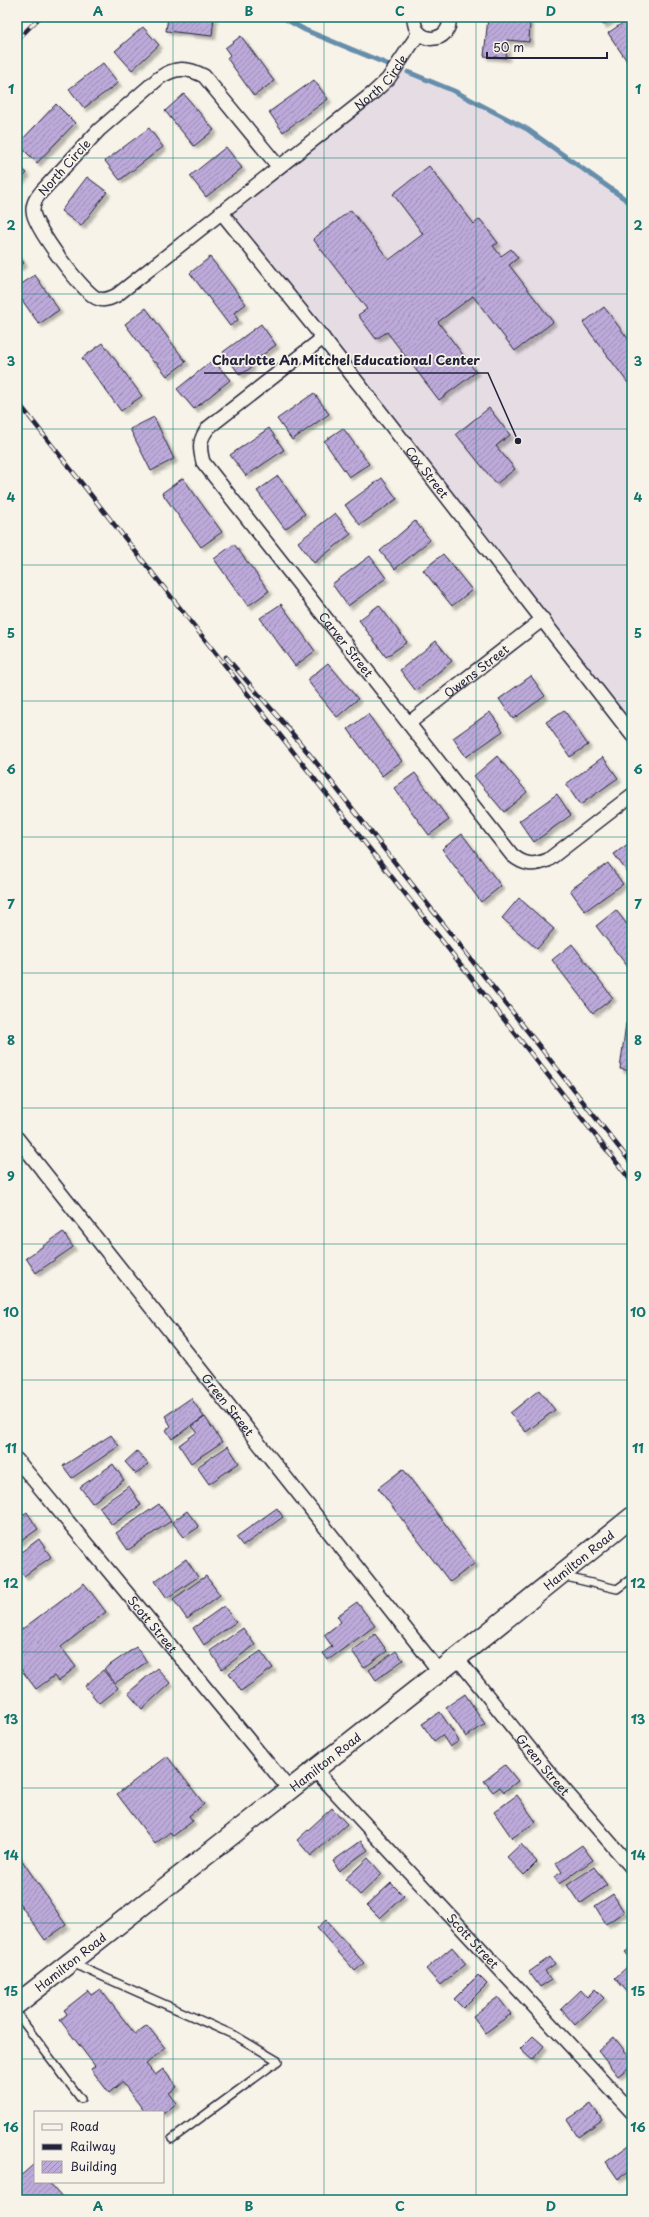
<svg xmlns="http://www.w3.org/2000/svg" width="649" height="2217" font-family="'Playpen Sans',sans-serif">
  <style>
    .built { fill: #e6dde4 }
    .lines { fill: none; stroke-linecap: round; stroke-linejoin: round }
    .stream { stroke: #668eab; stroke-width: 5 }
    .building { fill: url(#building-hatch); stroke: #22223b; filter: url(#shadow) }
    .lane-casing { stroke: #22223b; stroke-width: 10 }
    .street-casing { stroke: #22223b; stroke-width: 16 }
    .secondary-casing { stroke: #22223b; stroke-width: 22 }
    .lane { stroke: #f7f3e8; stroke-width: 7 }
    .street { stroke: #f7f3e8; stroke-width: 13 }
    .secondary { stroke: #f7f3e8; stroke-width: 19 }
    .rail-casing { stroke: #22223b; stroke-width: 4.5 }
    .rail { stroke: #f7f3e8; stroke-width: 3; stroke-dasharray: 9; stroke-linecap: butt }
    .grid { fill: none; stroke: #0f766e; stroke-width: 1; stroke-opacity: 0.55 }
    .labels { text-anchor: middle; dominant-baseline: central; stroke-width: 3.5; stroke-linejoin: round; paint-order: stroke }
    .street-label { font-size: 12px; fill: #22223b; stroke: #f7f3e8 }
    .leader { fill: none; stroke: #22223b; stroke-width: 1.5 }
    .callout-dot { fill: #22223b; stroke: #f7f3e8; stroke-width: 1.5 }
    .callout-label { font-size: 13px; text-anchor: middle; font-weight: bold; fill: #22223b; stroke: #f7f3e8; stroke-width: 3.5; stroke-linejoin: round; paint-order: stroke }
    .neatline { fill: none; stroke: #0f766e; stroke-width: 1.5 }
    .grid-label { font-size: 13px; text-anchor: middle; font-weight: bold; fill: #0f766e }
  </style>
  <defs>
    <pattern id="building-hatch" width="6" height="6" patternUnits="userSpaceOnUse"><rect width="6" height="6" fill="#bdaada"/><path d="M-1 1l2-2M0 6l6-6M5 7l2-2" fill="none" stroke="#998ab2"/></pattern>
    <filter id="shadow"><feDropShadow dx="3.5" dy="3.5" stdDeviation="1" flood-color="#0004"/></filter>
  </defs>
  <rect width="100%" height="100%" fill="#f7f3e8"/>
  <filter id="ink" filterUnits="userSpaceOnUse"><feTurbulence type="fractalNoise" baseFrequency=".025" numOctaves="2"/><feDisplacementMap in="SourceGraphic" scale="8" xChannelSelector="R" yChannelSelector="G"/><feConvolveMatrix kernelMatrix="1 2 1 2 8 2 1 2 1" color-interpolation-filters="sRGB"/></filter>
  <g filter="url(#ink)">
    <path class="built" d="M397,68L454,91L527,129L632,204V733L221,212Z"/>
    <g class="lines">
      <g class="stream">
        <path d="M282,17L305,30L387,64"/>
        <path d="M408,72L454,91L527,129L632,204"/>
      </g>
    </g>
    <g class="building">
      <path d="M168,17H214L212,36L166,31Z"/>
      <path d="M599,17H616L603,25Z"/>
      <path d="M488,18L530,22L529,42L507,40L506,58L484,56Z"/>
      <path d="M627,20L632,28V62L629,64L608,33Z"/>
      <path d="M143,27L159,45L132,70L115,51Z"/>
      <path d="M241,36L274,81L254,96L227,58L230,55L225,48Z"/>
      <path d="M103,63L118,83L84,108L69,89Z"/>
      <path d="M314,80L328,99L283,132L269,112Z"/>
      <path d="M184,94L214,130L194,146L165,111Z"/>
      <path d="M56,104L75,123L37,163L18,144Z"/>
      <path d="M149,128L163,147L120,180L105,161Z"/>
      <path d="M226,147L242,168L206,197L190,176Z"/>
      <path d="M17,164L27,173L17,184Z"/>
      <path d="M429,166L474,224L480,219L498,243L493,246L501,256L511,249L518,258L509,265L553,322L515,351L473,296L438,322L476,372L439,400L387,332L376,339L358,315L367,309L313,239L351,210L389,260L423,234L393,194Z"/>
      <path d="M87,177L107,192L81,226L61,211Z"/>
      <path d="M17,253L24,263L17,268Z"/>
      <path d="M210,257L246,304L234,313L238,320L230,326L190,273Z"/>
      <path d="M35,275L59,310L39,324L17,293V287Z"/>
      <path d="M604,307L632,344V380L628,383L583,323Z"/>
      <path d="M146,308L186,362L167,376L156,362L154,363L125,324Z"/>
      <path d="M261,324L276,345L250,364L252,367L240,375L223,352Z"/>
      <path d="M103,343L142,396L121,411L82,358Z"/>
      <path d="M213,360L230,380L194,409L177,389Z"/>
      <path d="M314,393L329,414L292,440L277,419Z"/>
      <path d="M489,408L510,435L496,446L515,469L496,484L456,434Z"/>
      <path d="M154,417L174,459L151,471L130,429Z"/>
      <path d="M269,428L284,450L246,476L230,455Z"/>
      <path d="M343,428L369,464L349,477L324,441Z"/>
      <path d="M278,476L305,514L285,529L257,491Z"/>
      <path d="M183,478L222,532L201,547L162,493Z"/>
      <path d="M382,478L397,499L360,525L345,505Z"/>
      <path d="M335,513L351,534L314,563L298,542Z"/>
      <path d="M415,521L430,540L395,569L380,551Z"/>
      <path d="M234,544L269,591L248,606L214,559Z"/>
      <path d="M443,554L472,590L452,606L423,570Z"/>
      <path d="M370,556L386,578L348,606L332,584Z"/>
      <path d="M281,604L315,651L295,666L260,618Z"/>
      <path d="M379,605L407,642L386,657L359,620Z"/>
      <path d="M436,641L452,661L416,691L400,670Z"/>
      <path d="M328,663L358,699L337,717L307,680Z"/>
      <path d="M531,676L545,696L513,719L499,699Z"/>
      <path d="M564,710L588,745L570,757L546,722Z"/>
      <path d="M490,712L503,731L466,757L453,738Z"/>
      <path d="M368,714L402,761L382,776L348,729Z"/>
      <path d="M497,756L527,792L504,812L474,776Z"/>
      <path d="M603,757L618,778L580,805L566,784Z"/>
      <path d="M415,773L449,820L429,835L394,788Z"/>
      <path d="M557,794L571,815L534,842L519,821Z"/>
      <path d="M462,834L501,886L481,902L442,849Z"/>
      <path d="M632,841V875L630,876L614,854Z"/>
      <path d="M608,863L623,884L585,911L570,890Z"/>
      <path d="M519,898L554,929L537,949L502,918Z"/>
      <path d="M616,910L632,931V972L596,926Z"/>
      <path d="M572,944L613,998L593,1013L552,960Z"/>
      <path d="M626,1023L632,1024V1071L620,1069Z"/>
      <path d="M63,1232L73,1247L36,1273L26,1258Z"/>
      <path d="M539,1390L555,1410L526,1432L510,1413Z"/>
      <path d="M191,1398L204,1417L172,1439L166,1430L171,1426L165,1416Z"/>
      <path d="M205,1417L222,1442L191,1463L179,1445L197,1432L192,1426Z"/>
      <path d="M111,1435L119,1446L72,1478L63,1466Z"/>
      <path d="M228,1446L239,1463L209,1484L197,1467Z"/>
      <path d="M137,1451L148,1464L136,1474L125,1462Z"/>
      <path d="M113,1464L124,1480L92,1503L80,1487Z"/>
      <path d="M403,1469L475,1563L450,1582L378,1488Z"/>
      <path d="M129,1486L141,1505L112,1525L99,1507Z"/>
      <path d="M159,1504L171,1521L128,1550L116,1533Z"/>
      <path d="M277,1508L283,1517L243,1546L236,1537Z"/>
      <path d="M187,1511L199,1527L184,1537L172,1522Z"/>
      <path d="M27,1512L38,1529L17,1544V1519Z"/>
      <path d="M39,1539L51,1557L24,1576L17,1567V1555Z"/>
      <path d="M186,1559L198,1577L167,1598L155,1581Z"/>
      <path d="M206,1576L220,1595L187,1619L173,1599Z"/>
      <path d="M84,1583L106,1612L61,1647L76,1667L58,1681L54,1676L36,1689L17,1664V1633Z"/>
      <path d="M357,1602L375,1626L328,1660L323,1653L332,1646L324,1635L341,1622L337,1616Z"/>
      <path d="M224,1606L236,1622L204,1645L193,1628Z"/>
      <path d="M243,1628L255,1645L222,1669L210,1651Z"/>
      <path d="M375,1634L387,1651L364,1668L352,1651Z"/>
      <path d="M136,1647L147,1662L115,1683L104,1669Z"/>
      <path d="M261,1651L273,1668L241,1691L229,1673Z"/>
      <path d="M396,1651L403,1660L376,1680L369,1670Z"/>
      <path d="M157,1668L170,1683L142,1709L128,1693Z"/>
      <path d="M103,1670L118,1688L99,1703L85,1686Z"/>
      <path d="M465,1694L485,1724L466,1737L446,1707Z"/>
      <path d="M440,1712L459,1741L450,1747L442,1735L434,1741L422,1724Z"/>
      <path d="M167,1756L204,1804L189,1816L193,1821L173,1836L170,1832L155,1844L117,1794Z"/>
      <path d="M505,1765L518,1781L504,1792L500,1787L493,1792L484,1781Z"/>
      <path d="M517,1795L536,1822L512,1838L494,1812Z"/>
      <path d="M332,1808L347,1824L311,1856L297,1840Z"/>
      <path d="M361,1841L368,1850L339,1871L333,1861Z"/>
      <path d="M521,1844L537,1862L524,1875L507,1857Z"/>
      <path d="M582,1845L593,1860L559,1884L554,1877L562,1872L556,1863Z"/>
      <path d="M17,1853L66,1925L45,1940L17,1900Z"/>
      <path d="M368,1858L382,1874L360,1895L345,1879Z"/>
      <path d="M594,1867L607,1885L580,1904L567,1885Z"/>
      <path d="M391,1883L404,1896L380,1918L367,1905Z"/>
      <path d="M613,1894L624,1912L606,1924L595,1906Z"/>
      <path d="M326,1920L364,1963L355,1971L317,1928Z"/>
      <path d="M452,1947L466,1964L440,1985L426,1969Z"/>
      <path d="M632,1947V1960L625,1952Z"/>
      <path d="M550,1957L555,1964L545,1971L551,1980L540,1987L529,1972Z"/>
      <path d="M627,1967L632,1972V1997L615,1978Z"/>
      <path d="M478,1975L487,1984L463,2008L454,1999Z"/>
      <path d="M100,1989L135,2034L147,2025L165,2048L146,2064L155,2075L163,2069L177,2087L169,2093L177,2103L163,2114V2112H145L122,2082L109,2093L91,2069L95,2066L60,2020L67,2014L64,2010L88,1991L91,1995Z"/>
      <path d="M595,1989L604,1998L575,2025L561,2009L581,1990L587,1997Z"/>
      <path d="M498,1997L511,2014L485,2033L473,2016Z"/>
      <path d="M533,2036L544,2046L532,2060L520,2049Z"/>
      <path d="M614,2037L632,2060V2065L618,2076L598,2051Z"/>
      <path d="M591,2104L602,2120L578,2137L567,2120Z"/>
      <path d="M632,2143V2169L618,2179L606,2162Z"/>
      <path d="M33,2165L35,2167V2182H48L64,2200H17V2179Z"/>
      <path d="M632,2175V2186L627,2178Z"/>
    </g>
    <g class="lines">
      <g class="lane-casing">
        <g id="lane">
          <path d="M562,1576L617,1589L632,1578"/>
          <path d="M72,1963L236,2036L278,2061L172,2139"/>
          <path d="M17,2014L81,2099"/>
        </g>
      </g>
      <g class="street-casing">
        <g id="street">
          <path d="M414,17C413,47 453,44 449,17"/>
          <path id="s1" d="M278,166L204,76C187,67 175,67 159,78L99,130L42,191C37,197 33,202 33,210C32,225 85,296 99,299C105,301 111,298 117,295L373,93L388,79L419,33"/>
          <path id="s2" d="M221,212L323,338L632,735"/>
          <path id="s3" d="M323,338L209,427C199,439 199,447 203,462L512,855C524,865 533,866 548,860L632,795"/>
          <path id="s4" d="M409,723L543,619"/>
          <path id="s5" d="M17,1138L439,1671"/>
          <path id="s6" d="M17,1460L289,1789"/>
          <path id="s7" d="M457,1658L547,1770L632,1868"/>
          <path id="s8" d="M314,1769L632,2112"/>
        </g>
      </g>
      <g class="secondary-casing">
        <g id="secondary">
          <path id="s9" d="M17,2004L457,1658L632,1517"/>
        </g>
      </g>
      <use href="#lane" class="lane"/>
      <use href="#street" class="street"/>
      <use href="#secondary" class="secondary"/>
      <g class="rail-casing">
        <g id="rail">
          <path d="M17,40L40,17"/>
          <path d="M17,401L632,1182"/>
          <path d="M226,657L281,720L315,761L632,1164"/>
        </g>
      </g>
      <use href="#rail" class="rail"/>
    </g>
  </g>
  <path class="grid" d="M173,17V2200M324,17V2200M476,17V2200M17,158H632M17,294H632M17,429H632M17,565H632M17,701H632M17,837H632M17,973H632M17,1108H632M17,1244H632M17,1380H632M17,1516H632M17,1652H632M17,1788H632M17,1923H632M17,2059H632"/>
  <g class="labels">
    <g class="street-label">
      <text stroke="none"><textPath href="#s1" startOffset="820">North Circle</textPath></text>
      <text transform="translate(64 167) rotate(-48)">North Circle</text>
      <text stroke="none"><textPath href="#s2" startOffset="332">Cox Street</textPath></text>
      <text stroke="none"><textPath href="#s3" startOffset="414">Carver Street</textPath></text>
      <text stroke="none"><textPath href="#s4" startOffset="85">Owens Street</textPath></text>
      <text stroke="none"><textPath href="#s5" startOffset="340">Green Street</textPath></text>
      <text stroke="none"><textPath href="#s9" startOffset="716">Hamilton Road</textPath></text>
      <text stroke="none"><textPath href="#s6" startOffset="213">Scott Street</textPath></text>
      <text stroke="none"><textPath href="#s9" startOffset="392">Hamilton Road</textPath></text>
      <text stroke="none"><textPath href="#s7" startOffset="137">Green Street</textPath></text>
      <text stroke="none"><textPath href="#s8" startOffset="234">Scott Street</textPath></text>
      <text stroke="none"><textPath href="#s9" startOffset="68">Hamilton Road</textPath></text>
    </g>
  </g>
  <path class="leader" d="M518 441L488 373H204"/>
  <circle class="callout-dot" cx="518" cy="441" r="4"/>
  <g class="callout-label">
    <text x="346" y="365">Charlotte An Mitchel Educational Center</text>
  </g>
  <rect width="649" height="2217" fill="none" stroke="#f7f3e8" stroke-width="44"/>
  <rect x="34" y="2111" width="130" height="72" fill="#f7f3e8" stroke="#a29fa3"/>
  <rect x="42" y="2124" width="20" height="6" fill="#f7f3e8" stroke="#a29fa3"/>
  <text x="70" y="2131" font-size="12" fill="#22223b">Road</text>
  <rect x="42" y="2144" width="20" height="6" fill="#22223b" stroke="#a29fa3"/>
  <text x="70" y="2151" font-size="12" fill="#22223b">Railway</text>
  <rect x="42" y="2161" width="20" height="12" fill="url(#building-hatch)" stroke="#a29fa3"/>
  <text x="70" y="2171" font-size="12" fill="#22223b">Building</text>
  <path d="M487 52v6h120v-6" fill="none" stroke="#22223b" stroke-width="2"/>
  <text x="493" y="52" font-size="12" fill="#22223b" stroke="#f7f3e8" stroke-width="3" paint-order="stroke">50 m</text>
  <rect x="22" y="22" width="605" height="2173" class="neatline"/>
  <g class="grid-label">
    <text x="98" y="16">A</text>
    <text x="249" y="16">B</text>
    <text x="400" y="16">C</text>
    <text x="551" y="16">D</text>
    <text x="11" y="94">1</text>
    <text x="638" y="94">1</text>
    <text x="11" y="230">2</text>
    <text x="638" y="230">2</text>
    <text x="11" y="366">3</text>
    <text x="638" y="366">3</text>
    <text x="11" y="502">4</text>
    <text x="638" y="502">4</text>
    <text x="11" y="638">5</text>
    <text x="638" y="638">5</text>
    <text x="11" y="774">6</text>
    <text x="638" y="774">6</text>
    <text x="11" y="909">7</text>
    <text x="638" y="909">7</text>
    <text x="11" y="1045">8</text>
    <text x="638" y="1045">8</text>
    <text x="11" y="1181">9</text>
    <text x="638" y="1181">9</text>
    <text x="11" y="1317">10</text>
    <text x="638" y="1317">10</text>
    <text x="11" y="1453">11</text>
    <text x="638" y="1453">11</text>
    <text x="11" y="1588">12</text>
    <text x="638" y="1588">12</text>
    <text x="11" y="1724">13</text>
    <text x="638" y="1724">13</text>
    <text x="11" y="1860">14</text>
    <text x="638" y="1860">14</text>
    <text x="11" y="1996">15</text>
    <text x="638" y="1996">15</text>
    <text x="11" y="2132">16</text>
    <text x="638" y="2132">16</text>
    <text x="98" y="2211">A</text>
    <text x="249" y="2211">B</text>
    <text x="400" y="2211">C</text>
    <text x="551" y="2211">D</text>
  </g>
</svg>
